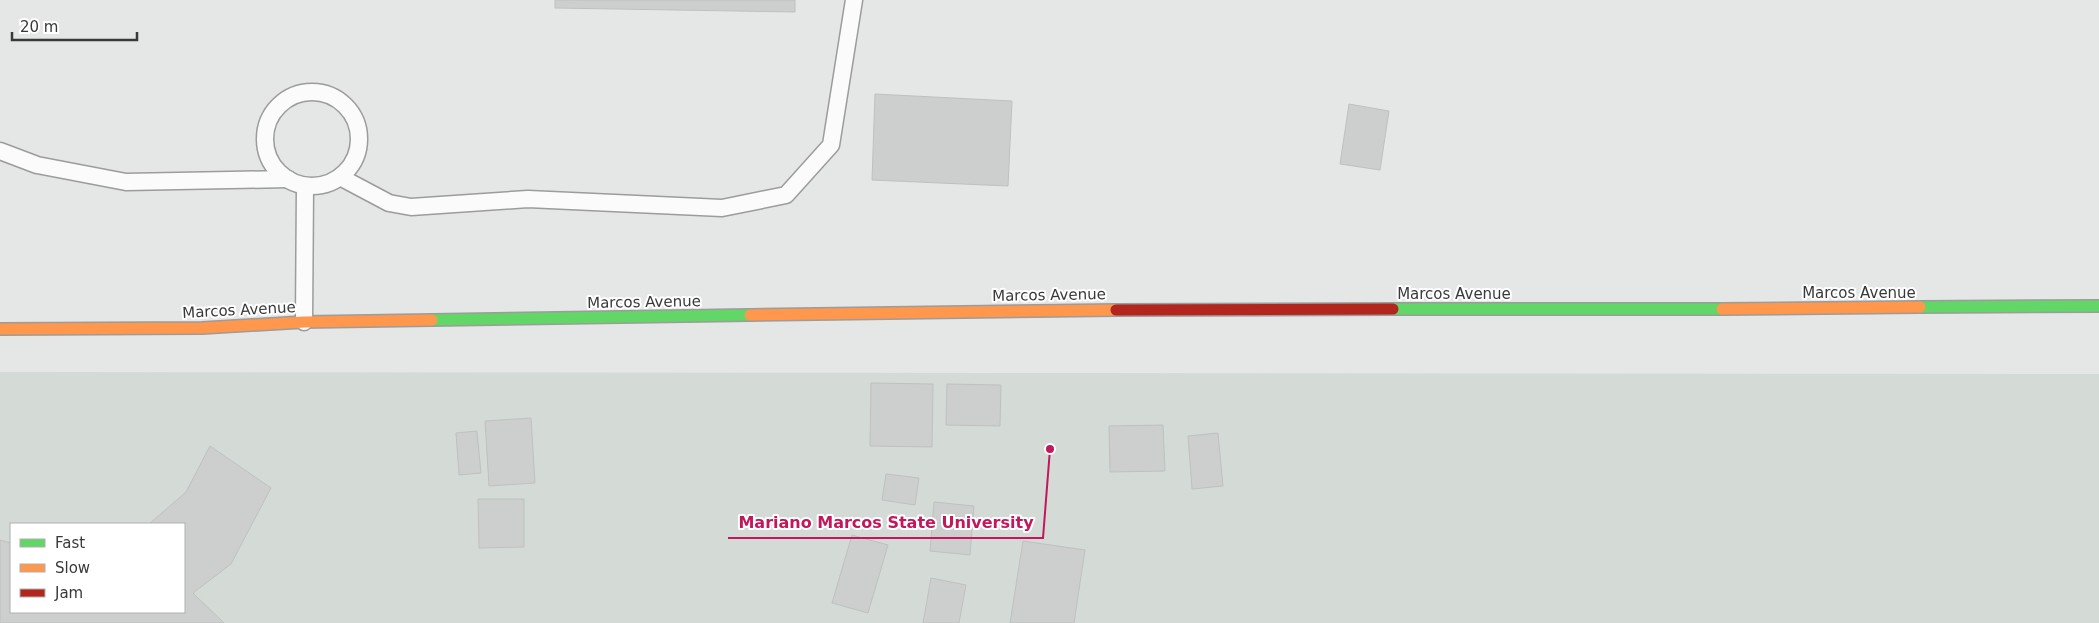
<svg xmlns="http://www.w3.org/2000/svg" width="2099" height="623" font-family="'DejaVu Sans',sans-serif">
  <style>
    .built { fill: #d4dbd6; fill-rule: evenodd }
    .building { fill: #cdcfce; stroke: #bfc1c0 }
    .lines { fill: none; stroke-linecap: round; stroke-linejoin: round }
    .lane-casing { stroke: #9b9c9b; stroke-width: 19 }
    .fast-casing { stroke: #9b9c9b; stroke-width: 14 }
    .slow-casing { stroke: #9b9c9b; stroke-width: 14 }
    .jam-casing { stroke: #9b9c9b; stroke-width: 14 }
    .lane { stroke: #fbfbfb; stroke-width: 16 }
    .fast { stroke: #63d668; stroke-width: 11 }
    .slow { stroke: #ff974d; stroke-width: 11 }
    .jam { stroke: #b3261e; stroke-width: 11 }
    .labels { text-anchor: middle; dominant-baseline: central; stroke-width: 4; stroke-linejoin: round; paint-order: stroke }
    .street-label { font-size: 15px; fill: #383a39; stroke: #fff }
    .leader { fill: none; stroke: #c2185b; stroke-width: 2 }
    .callout-dot { fill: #c2185b; stroke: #fff; stroke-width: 2 }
    .callout-label { font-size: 16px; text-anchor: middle; font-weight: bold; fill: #c2185b; stroke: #fff; stroke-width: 4; stroke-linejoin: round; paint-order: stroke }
  </style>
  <rect width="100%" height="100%" fill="#e5e7e6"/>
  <path class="built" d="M0,372L2099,374V623H0ZM11,524H184V612H11Z"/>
  <g class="building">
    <path d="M555,0H795V12L555,8Z"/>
    <path d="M875,94L1012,101L1008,186L872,180Z"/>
    <path d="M1349,104L1389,111L1380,170L1340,164Z"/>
    <path d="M871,383L933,384L932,447L870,446Z"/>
    <path d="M947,384L1001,385L1000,426L946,425Z"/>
    <path d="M531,418L535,483L489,486L485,421Z"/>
    <path d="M1163,425L1165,471L1110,472L1109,426Z"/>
    <path d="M477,431L481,473L459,475L456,433Z"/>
    <path d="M1218,433L1223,486L1192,489L1188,436Z"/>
    <path d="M210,446L271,488L231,564L193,593L224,623H0V540L11,543V612H184V524H149L186,492Z"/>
    <path d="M886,474L919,478L915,505L882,500Z"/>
    <path d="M478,499H524V547L479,548Z"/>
    <path d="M934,502L974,506L970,555L930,551Z"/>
    <path d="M852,535L888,545L868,613L832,603Z"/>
    <path d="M1023,541L1085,550L1074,623H1010Z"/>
    <path d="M931,578L966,585L959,623H923Z"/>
  </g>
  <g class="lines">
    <g class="lane-casing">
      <g id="lane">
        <circle cx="312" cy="139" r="47"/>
        <path d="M0,151L37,165L126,182L288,179"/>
        <path d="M340,177L389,203L411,207L528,199L722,208L786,195L831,145L854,0"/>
        <path d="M304,322L305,186"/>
      </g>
    </g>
    <g class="fast-casing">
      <g id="fast">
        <path d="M1920,307L2099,306"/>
        <path d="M1393,309H1722"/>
        <path d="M432,320L750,315"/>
      </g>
    </g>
    <g class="slow-casing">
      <g id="slow">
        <path d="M1722,309L1920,307"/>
        <path d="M750,315L1116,310"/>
        <path d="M0,329L202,328L304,322L432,320"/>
      </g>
    </g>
    <g class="jam-casing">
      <path id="jam" d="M1116,310L1393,309"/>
    </g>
    <use href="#lane" class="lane"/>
    <use href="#fast" class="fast"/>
    <use href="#slow" class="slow"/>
    <use href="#jam" class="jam"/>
  </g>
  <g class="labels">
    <g class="street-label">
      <text x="1859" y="293">Marcos Avenue</text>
      <text x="1454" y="294">Marcos Avenue</text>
      <text transform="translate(1049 295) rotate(-1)">Marcos Avenue</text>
      <text transform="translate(644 302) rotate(-1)">Marcos Avenue</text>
      <text transform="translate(239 310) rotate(-3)">Marcos Avenue</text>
    </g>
  </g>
  <path class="leader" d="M1050 449L1043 538H728"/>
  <circle class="callout-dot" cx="1050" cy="449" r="5"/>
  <g class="callout-label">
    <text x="886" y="528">Mariano Marcos State University</text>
  </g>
  <rect x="10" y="523" width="175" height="90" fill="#ffffff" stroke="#afb0b0"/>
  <rect x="20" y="539" width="25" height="8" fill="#63d668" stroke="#afb0b0"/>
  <text x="55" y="548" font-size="15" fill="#383a39">Fast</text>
  <rect x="20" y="564" width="25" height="8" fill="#ff974d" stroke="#afb0b0"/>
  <text x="55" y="573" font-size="15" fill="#383a39">Slow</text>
  <rect x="20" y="589" width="25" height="8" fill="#b3261e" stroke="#afb0b0"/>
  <text x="55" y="598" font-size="15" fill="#383a39">Jam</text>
  <path d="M12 32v8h125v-8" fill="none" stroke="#383a39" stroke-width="2.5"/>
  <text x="20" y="32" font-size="15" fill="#383a39" stroke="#ffffff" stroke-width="4" paint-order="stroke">20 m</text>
</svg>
